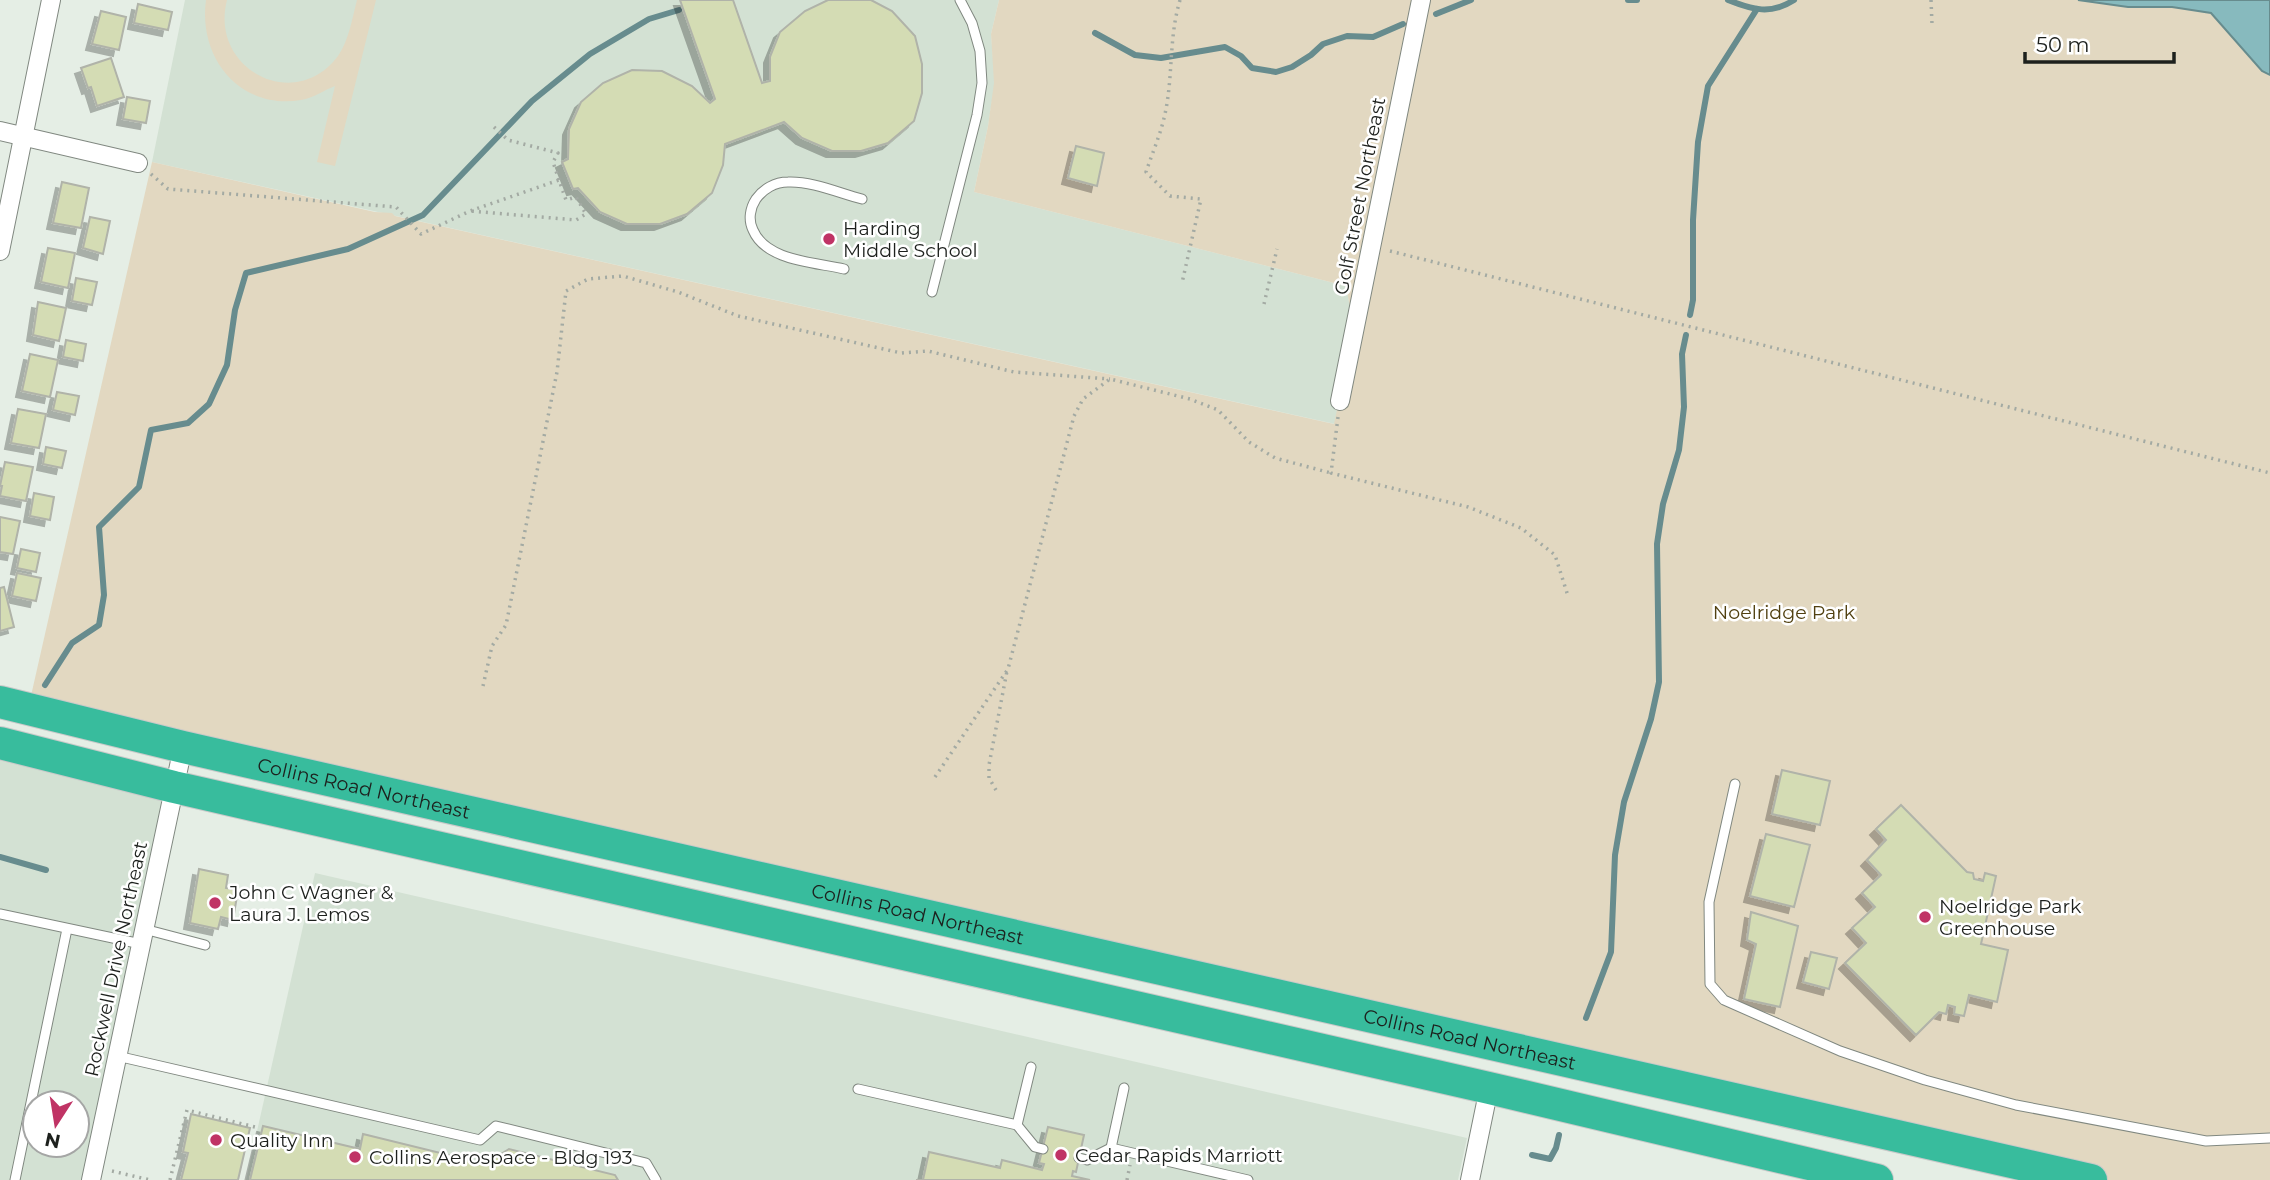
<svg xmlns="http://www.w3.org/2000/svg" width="2270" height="1180" font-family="Montserrat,sans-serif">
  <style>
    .built { fill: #d3e1d3; fill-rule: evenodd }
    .green { fill: #e2d8c1 }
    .water { fill: #87babe; stroke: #678c8e; stroke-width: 2 }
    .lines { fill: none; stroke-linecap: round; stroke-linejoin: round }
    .stream { stroke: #678c8e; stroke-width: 6 }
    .building { fill: #d4dcb4; stroke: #b0b3a9; stroke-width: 2; filter: url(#shadow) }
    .lane-casing { stroke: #808880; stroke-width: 11 }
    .street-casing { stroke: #808880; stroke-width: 20 }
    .highway-casing { stroke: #c9c9c9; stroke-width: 34 }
    .path { stroke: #a3aaa3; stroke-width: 3.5; stroke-dasharray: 2 5; stroke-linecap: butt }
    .lane { stroke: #fff; stroke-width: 9 }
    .street { stroke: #fff; stroke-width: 18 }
    .highway { stroke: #38bc9d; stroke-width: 32 }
    .poi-dot { fill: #c03365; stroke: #fff; stroke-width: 2.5 }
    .labels { text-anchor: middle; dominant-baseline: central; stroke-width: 5; stroke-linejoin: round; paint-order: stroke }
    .street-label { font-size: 19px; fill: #1d201d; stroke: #fff }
    .poi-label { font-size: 19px; fill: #1d201d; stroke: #fff; text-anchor: start }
    .park-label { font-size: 19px; fill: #514010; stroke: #fff }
  </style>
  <defs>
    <filter id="shadow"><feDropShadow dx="-6" dy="6" stdDeviation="0" flood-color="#0004"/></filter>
  </defs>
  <rect width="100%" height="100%" fill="#e5eee5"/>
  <g class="built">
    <path d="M185,0H999L991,34L995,82L988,126L974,192L1346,286L1354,329L1335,424L152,162Z"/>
    <path d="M0,743L174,787L91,1180H0ZM35,1103H77V1145H35Z"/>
    <path d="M315,873L1467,1138L1458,1180H246Z"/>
  </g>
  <g class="green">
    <path d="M206,0H227C209,69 295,114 338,56C349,40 352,19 357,0H376L335,166L317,162L335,86C324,90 314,98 301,100C240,110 198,58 206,0Z"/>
    <path d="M999,0H2270V1180H2091L28,709L152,162L375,212L392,213L395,216L1334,424L1354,329L1346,286L974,192L988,126L994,83L991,34Z"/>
  </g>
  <path class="water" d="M2078,0H2270V75L2262,71L2211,13L2172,7H2128Z"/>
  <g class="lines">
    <g class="stream">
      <path d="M1628,0H1637"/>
      <path d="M1728,0C1753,10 1771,15 1794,0"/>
      <path d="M1436,14L1471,0"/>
      <path d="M1095,33L1135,55L1161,58L1225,47L1241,56L1252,68L1276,72L1292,67L1311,55L1323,44L1347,36L1373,37L1403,24"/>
      <path d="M1690,315L1693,300V220L1698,142L1708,86L1757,9"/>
      <path d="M45,685L72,643L99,625L104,595L99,527L139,487L151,430L188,423L209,404L227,365L235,310L246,273L348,249L423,215L532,101L590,54L649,19L679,10"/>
      <path d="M0,857L46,870"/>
      <path d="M1586,1018L1611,952L1615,855L1624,802L1651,719L1659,682L1657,544L1663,504L1679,450L1684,407L1682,354L1686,335"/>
      <path d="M1532,1155L1550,1159L1556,1148L1559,1135"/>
    </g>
  </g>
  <g class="building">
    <path d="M680,0H733L762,83L770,81V57L780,32L805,11L828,0H871L892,11L915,36L922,64V93L914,121L888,143L861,151H832L802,138L784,122L725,144L723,165L712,193L687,214L660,224H627L600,212L578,188L573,189L562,162L568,159L569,129L581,102L603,83L632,70L662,71L692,86L710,103L715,99Z"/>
    <path d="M138,4L172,12L168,30L134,23Z"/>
    <path d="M101,11L126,17L119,50L92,44Z"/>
    <path d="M111,58L124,97L97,106L91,87L88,88L81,68Z"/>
    <path d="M127,97L150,101L146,123L123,119Z"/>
    <path d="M1076,146L1104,153L1097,186L1068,178Z"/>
    <path d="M62,182L89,188L81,228L53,223Z"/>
    <path d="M90,217L110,221L103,254L83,248Z"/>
    <path d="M48,248L75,253L68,288L41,282Z"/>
    <path d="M76,278L97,282L92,305L72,301Z"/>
    <path d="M38,302L66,308L59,341L33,335Z"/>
    <path d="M66,340L86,344L83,361L63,357Z"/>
    <path d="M30,354L58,360L50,397L22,391Z"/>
    <path d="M57,392L79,396L75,415L53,410Z"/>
    <path d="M18,409L46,414L39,448L11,443Z"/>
    <path d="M46,447L66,451L62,468L43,464Z"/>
    <path d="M5,462L33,467L26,501L0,496L2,486H0Z"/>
    <path d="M34,493L54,497L50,520L30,516Z"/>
    <path d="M0,517L20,521L13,554L0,552Z"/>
    <path d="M21,549L40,553L36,572L17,568Z"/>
    <path d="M17,573L41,578L36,601L12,596Z"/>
    <path d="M4,587L14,627L0,631V588Z"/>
    <path d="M1782,770L1830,781L1820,825L1772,814Z"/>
    <path d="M1901,805L1967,872L1973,873L1974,879L1983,881L1985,873L1996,876L1981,944L2008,950L1997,1002L1969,995L1964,1016L1954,1014L1955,1007L1948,1005L1946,1014L1939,1012L1916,1035L1845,963L1866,943L1852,928L1875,907L1862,893L1881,875L1867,860L1886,840L1876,829Z"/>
    <path d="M1766,834L1810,845L1794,907L1750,896Z"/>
    <path d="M199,869L228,875L226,888L238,890L233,920L221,917L218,929L190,923Z"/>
    <path d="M1751,912L1798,926L1780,1007L1744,999L1756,944L1747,940Z"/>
    <path d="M1811,952L1837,958L1829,989L1803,982Z"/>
    <path d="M191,1114L250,1128L238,1180H181L188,1153L183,1152Z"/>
    <path d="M263,1126L360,1149L363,1134L485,1164L509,1149L615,1175L618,1180H250Z"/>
    <path d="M1048,1127L1084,1135L1076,1172L1073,1171L1072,1176L1090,1180H916H923L929,1152L1000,1168L1002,1160L1042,1170L1044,1164L1039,1163Z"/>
  </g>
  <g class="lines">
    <g class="lane-casing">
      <g id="lane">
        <path d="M844,269C814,262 766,261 753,230C748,220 750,208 756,199C763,189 775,182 788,182C812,181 839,193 862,199"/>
        <path d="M932,292L977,115L982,83L980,51L972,23L960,0"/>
        <path d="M1735,784L1709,902L1710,984L1724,1000L1840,1051L1925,1080L2016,1105L2206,1141L2270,1138"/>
        <path d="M0,914L141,944"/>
        <path d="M144,929L205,945"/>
        <path d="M117,1056L480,1140L496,1126L646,1163L656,1180"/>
        <path d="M858,1089L1017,1125L1035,1147L1043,1149"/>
        <path d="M1017,1125L1031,1067"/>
        <path d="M1111,1148L1124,1088"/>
        <path d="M1079,1158L1087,1160L1111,1148L1248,1180"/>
        <path d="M15,1180L67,929"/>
      </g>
    </g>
    <g class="street-casing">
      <g id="street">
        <path d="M0,131L138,163"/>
        <path d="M0,251L51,0"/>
        <path d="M1340,401L1421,0"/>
        <path d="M91,1180L183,747"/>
        <path d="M1470,1180L1489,1088"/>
      </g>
    </g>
    <g class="highway-casing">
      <g id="highway">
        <path id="s1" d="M0,702L183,747L2091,1180"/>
        <path d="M0,743L174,787L1489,1088L1877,1180"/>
      </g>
    </g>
    <g class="path">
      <path d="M1180,0C1169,37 1173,72 1166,109C1162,131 1153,151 1146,172L1170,196L1201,199L1182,283"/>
      <path d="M1931,0L1932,24"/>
      <path d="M494,127L508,140L558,153L553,162L559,180"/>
      <path d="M151,174L168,189L396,207L421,234L470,211L559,180L566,200L576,197L586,214L576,220L470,211"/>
      <path d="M1390,251L2270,473"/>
      <path d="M1264,304L1277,249"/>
      <path d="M1338,417L1331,473L1468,507L1521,528L1555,555L1568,596"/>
      <path d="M483,686L492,646L506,625L557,372L566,291L588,279L623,276L678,292L738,316L901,353L928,351L1014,372L1110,379"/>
      <path d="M935,777L1008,669L1074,416L1083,399L1110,379L1190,399L1218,410L1249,442L1275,458L1331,473"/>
      <path d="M996,790L989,778V765L1007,671"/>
      <path d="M112,1171L150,1180"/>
      <path d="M170,1180L187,1110L255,1127"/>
      <path d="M1127,1180L1130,1165"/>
    </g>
    <use href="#lane" class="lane"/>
    <use href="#street" class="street"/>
    <use href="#highway" class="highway"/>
  </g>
  <g class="poi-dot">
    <circle cx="829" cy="239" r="7"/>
    <circle cx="215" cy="903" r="7"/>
    <circle cx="1925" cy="917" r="7"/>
    <circle cx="216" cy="1140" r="7"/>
    <circle cx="1061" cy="1155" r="7"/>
    <circle cx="355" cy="1157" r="7"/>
  </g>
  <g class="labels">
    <g class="street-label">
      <text transform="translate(1360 196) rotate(-79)">Golf Street Northeast</text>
      <text stroke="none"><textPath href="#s1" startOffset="374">Collins Road Northeast</textPath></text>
      <text stroke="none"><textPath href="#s1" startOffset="942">Collins Road Northeast</textPath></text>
      <text transform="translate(116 959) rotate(-78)">Rockwell Drive Northeast</text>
      <text stroke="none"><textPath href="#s1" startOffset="1508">Collins Road Northeast</textPath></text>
    </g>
    <g class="poi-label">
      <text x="843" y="228">Harding<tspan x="843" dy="22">Middle School</tspan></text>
      <text x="229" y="892">John C Wagner &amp;<tspan x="229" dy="22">Laura J. Lemos</tspan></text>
      <text x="1939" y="906">Noelridge Park<tspan x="1939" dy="22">Greenhouse</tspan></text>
      <text x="230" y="1140">Quality Inn</text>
      <text x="1075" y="1155">Cedar Rapids Marriott</text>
      <text x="369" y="1157">Collins Aerospace - Bldg 193</text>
    </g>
    <g class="park-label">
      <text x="1784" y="612">Noelridge Park</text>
    </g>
  </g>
  <g transform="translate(56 1124) rotate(192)"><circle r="33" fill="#ffffff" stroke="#a5a6a5" stroke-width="2"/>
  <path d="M0-5L12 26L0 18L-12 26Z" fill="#c03365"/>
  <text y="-10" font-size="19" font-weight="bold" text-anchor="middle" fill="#1d201d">N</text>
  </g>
  <path d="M2025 52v10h149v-10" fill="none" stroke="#1d201d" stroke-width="3.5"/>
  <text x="2036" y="52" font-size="21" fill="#1d201d" stroke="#ffffff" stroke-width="5" paint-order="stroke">50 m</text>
</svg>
